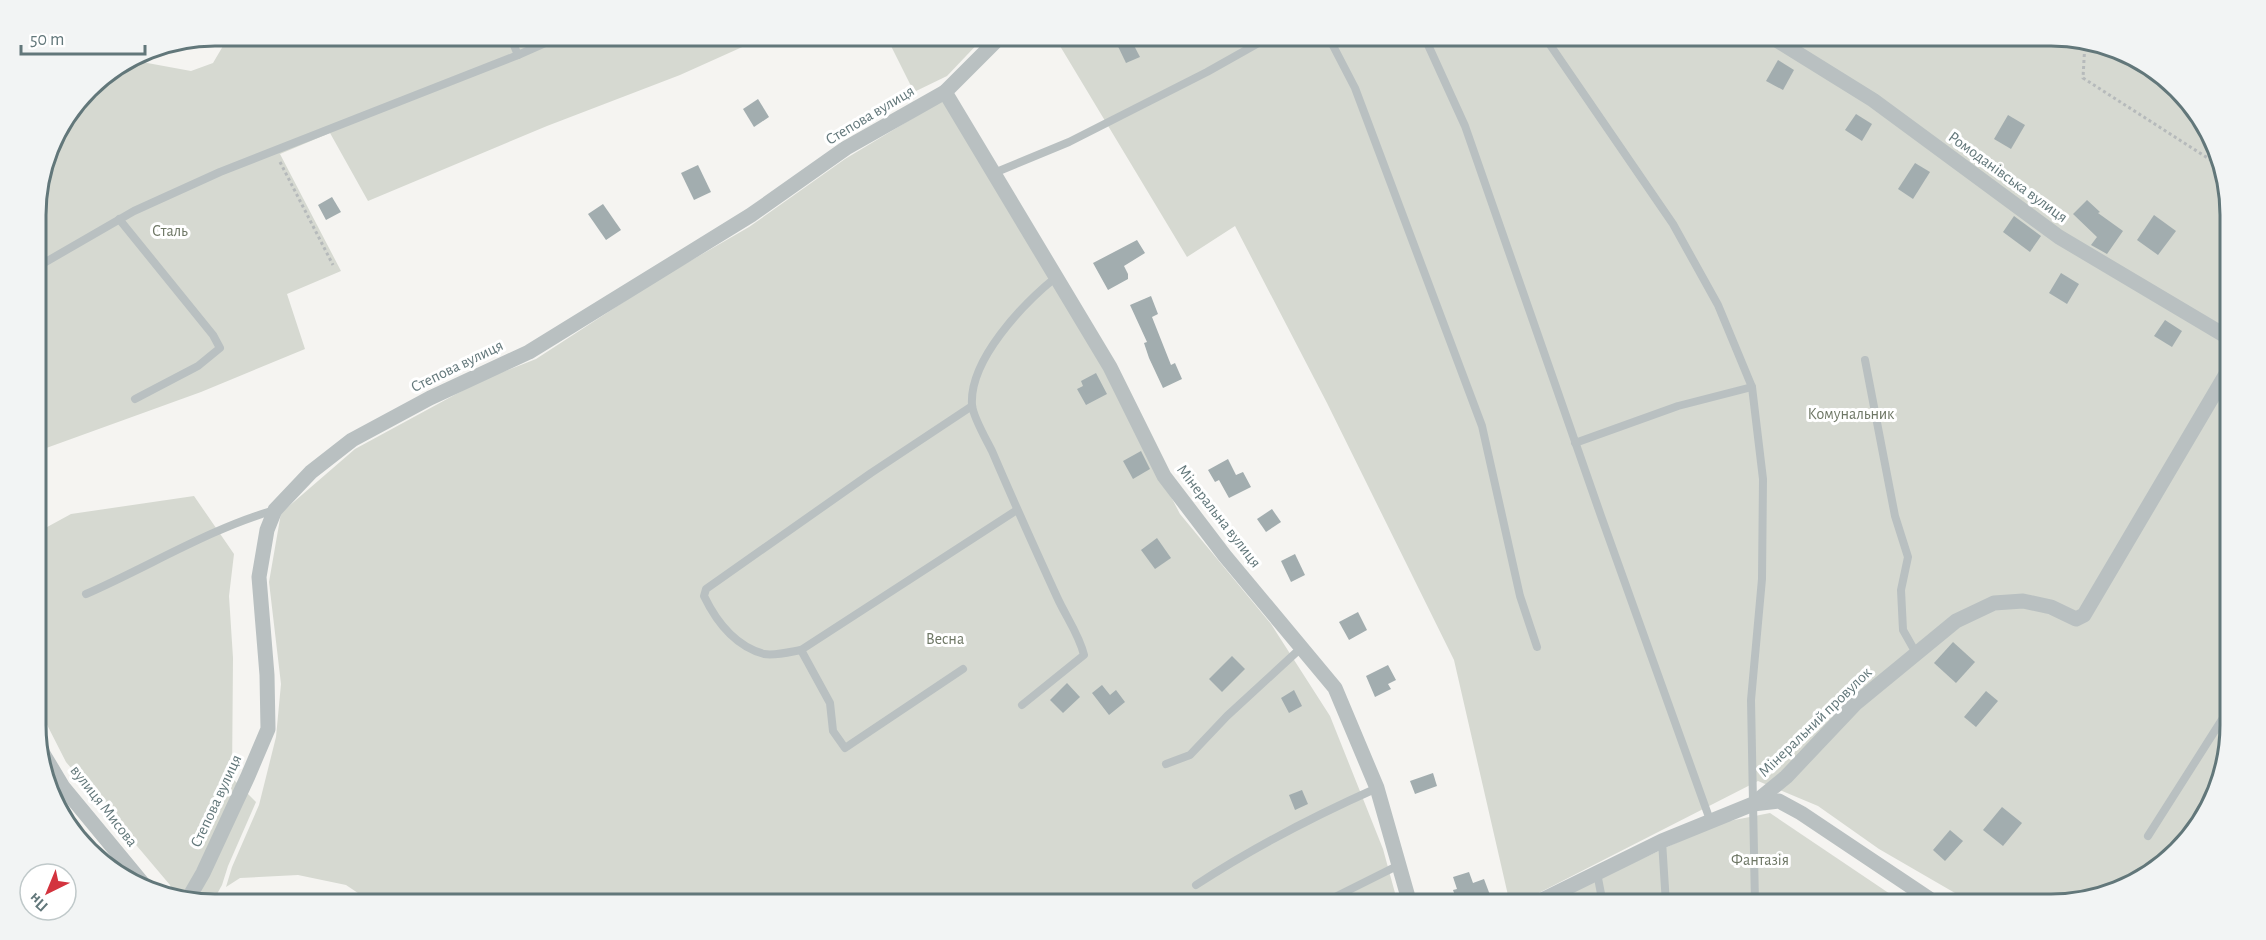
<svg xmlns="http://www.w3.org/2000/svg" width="2266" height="940" font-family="'Alegreya Sans',sans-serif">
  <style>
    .green { fill: #d6d9d1 }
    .building { fill: #a2adaf }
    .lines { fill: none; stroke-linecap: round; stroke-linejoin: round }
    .path { stroke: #b6babb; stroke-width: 3; stroke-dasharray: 3 3; stroke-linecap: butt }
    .lane { stroke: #b9c0c1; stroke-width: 8 }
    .street { stroke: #b9c0c1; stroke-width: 15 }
    .labels { text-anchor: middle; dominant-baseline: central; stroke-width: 6; stroke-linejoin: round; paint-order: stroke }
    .street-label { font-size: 16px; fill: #62777a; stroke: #fff }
    .park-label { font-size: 16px; fill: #6e7765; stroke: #fff }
    .rim { fill: none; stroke: #62777a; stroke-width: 3 }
  </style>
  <rect width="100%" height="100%" fill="#f5f4f1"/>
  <g class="green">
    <path d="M219,36H767L680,75L547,126L368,201L330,133L280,154L341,271L287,294L305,349L201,392L38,451L36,204L55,136L97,81L131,60L191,71L213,63L223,46Z"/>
    <path d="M886,36H985L947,76L914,92Z"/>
    <path d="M1054,36H2050L2108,46L2150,67L2193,106L2228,192L2230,724L2220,782L2193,833L2159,867L2108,894L2062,904H1974L1879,849L1818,806L1758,781L1517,904H1510L1454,660L1327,403L1235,226L1187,257Z"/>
    <path d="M943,100L1094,348L1180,514L1271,624L1330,716L1383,849L1398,904H355L361,895L346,885L298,875L240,878L226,887L232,867L259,805L276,737L281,684L269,582L281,513L355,449L482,380L536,359L659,279L749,227L845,159Z"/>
    <path d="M194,496L234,554L229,596L233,658L232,778L256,802L228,866L222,885L212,903L175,897L170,885L66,762L39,709L38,532L71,514Z"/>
    <path d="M1770,813L1905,904H1558L1581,887L1719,823Z"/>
  </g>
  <g class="building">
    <path d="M1113,36H1129L1140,57L1126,63Z"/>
    <path d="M1778,60L1794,70L1783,90L1766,81Z"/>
    <path d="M758,99L769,117L754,127L743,109Z"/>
    <path d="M1856,114L1872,124L1862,141L1845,130Z"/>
    <path d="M2008,115L2025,125L2011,149L1994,139Z"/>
    <path d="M1915,163L1930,172L1913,199L1898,189Z"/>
    <path d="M698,165L711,192L694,200L681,173Z"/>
    <path d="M332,197L341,212L326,220L318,205Z"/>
    <path d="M2087,200L2100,212L2098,213L2123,231L2107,254L2091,245L2097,237L2073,214Z"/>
    <path d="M603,204L621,230L606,240L588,214Z"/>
    <path d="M2154,215L2176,231L2158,255L2137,240Z"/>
    <path d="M2014,216L2041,236L2030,252L2003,232Z"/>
    <path d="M1137,240L1145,253L1124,266L1128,274V279L1108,290L1093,263Z"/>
    <path d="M2061,273L2079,284L2067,304L2049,293Z"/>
    <path d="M1151,296L1158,314L1152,317L1171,365L1175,363L1182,379L1163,388L1149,358L1144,343L1147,342L1130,305Z"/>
    <path d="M2165,320L2182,331L2172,347L2154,336Z"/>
    <path d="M1096,373L1107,394L1086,405L1077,389L1083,386L1081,381Z"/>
    <path d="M1141,451L1150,469L1133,479L1123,461Z"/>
    <path d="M1228,459L1236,475L1243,472L1251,487L1229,498L1219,480L1215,482L1208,470Z"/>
    <path d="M1272,509L1281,522L1266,532L1257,519Z"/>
    <path d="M1157,538L1171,558L1155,569L1141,550Z"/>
    <path d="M1295,554L1305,575L1291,582L1281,561Z"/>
    <path d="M1358,612L1367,630L1349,640L1339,622Z"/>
    <path d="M1953,642L1975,662L1956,683L1934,663Z"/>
    <path d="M1232,656L1245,669L1222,692L1209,679Z"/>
    <path d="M1388,665L1396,680L1388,684L1391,689L1375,697L1366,676Z"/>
    <path d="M1067,683L1080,697L1063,713L1050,700Z"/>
    <path d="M1102,685L1110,695L1116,690L1125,702L1109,715L1092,693Z"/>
    <path d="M1294,690L1302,706L1289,713L1281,698Z"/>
    <path d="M1986,691L1998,701L1976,727L1964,717Z"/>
    <path d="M1433,773L1437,786L1415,794L1410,781Z"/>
    <path d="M1302,790L1308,804L1295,810L1289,795Z"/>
    <path d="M2002,807L2022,823L2003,846L1983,830Z"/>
    <path d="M1950,830L1963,841L1945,861L1933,850Z"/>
    <path d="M1469,872L1473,883L1484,879L1490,895L1465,904H1458L1453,890L1457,889L1453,877Z"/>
  </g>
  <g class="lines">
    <g class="path">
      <path d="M2085,42L2083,78L2217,164"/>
      <path d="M280,162L333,265"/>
    </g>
    <g class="lane">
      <path d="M510,36L518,55"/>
      <path d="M1328,36L1355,88L1482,426L1520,596L1537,647"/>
      <path d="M1424,36L1465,126L1601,516L1710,820"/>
      <path d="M1544,36L1673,224L1718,305L1752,387L1763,479L1762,579L1751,700L1755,904"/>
      <path d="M994,173L1069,142L1207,72L1271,36"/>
      <path d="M119,219L213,335L220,348L198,366L135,399"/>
      <path d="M37,267L134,211L220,172L518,55L561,36"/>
      <path d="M1865,360L1895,516L1908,557L1901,590L1903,630L1916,653"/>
      <path d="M972,406L871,473L706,589L704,596C716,621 735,646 764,654C775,656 790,652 801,650L1017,510"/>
      <path d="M1575,443L1678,406L1752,387"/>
      <path d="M86,594C148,567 211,528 275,510"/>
      <path d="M801,650L830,703L833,731L845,748L963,669"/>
      <path d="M1022,705L1084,655C1079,634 1066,617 1057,597C1035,549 1013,500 992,451C986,439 973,417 972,405C969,360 1023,304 1055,278"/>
      <path d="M1166,764L1190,755L1227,716L1302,647"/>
      <path d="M2148,836L2230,707"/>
      <path d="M1662,841L1666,904"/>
      <path d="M1597,873L1603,904"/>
      <path d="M1196,885C1254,847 1314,816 1377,788"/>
      <path d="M1321,904L1399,865"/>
    </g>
    <g class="street">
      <path d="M1770,36L1873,100L2059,237L2229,338"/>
      <path d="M945,92L1110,367L1164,476L1225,556L1335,688L1377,788L1410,904"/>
      <path d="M39,747L63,787L144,885"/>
      <path d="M1753,804L1779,801L1801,813L1937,904"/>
      <path d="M188,899L203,873L248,776L268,729L267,675L259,577L267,530L275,510L311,472L352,440L430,398L529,352L751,215L846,148L945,92L1001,36"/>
      <path d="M1534,904L1662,841L1753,804L1786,777L1855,704L1956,621L1994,603L2023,601L2051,607L2076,619L2084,615L2229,369"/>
    </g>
  </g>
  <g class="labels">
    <g class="street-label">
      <text transform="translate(870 115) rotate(-31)">Степова вулиця</text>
      <text transform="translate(2008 177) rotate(36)">Ромоданівська вулиця</text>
      <text transform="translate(457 366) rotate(-26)">Степова вулиця</text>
      <text transform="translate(1219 516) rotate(52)">Мінеральна вулиця</text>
      <text transform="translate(1815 722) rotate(-44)">Мінеральний провулок</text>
      <text transform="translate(216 801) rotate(-65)">Степова вулиця</text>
      <text transform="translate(104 806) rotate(52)">вулиця Мисова</text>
    </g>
    <g class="park-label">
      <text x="170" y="231">Сталь</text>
      <text x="1851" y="414">Комунальник</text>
      <text x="945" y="639">Весна</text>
      <text x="1760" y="860">Фантазія</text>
    </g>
  </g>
  <path d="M0 0H2266V940H0ZM215 46H2051A169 169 0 0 1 2220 215V725A169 169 0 0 1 2051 894H215A169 169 0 0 1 46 725V215A169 169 0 0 1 215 46Z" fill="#f2f4f4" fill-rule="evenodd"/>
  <path class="rim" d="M215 46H2051A169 169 0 0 1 2220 215V725A169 169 0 0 1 2051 894H215A169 169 0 0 1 46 725V215A169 169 0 0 1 215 46Z"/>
  <g transform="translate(48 892) rotate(223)"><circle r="28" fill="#ffffff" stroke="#c0c9ca" stroke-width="1.5"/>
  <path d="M0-4.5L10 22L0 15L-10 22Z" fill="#d3333e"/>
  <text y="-9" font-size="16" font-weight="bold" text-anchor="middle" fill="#62777a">Пн</text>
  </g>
  <path d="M21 45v9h124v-9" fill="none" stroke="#62777a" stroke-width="3"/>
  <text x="30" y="45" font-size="18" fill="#62777a" stroke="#ffffff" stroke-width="4.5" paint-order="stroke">50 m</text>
</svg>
